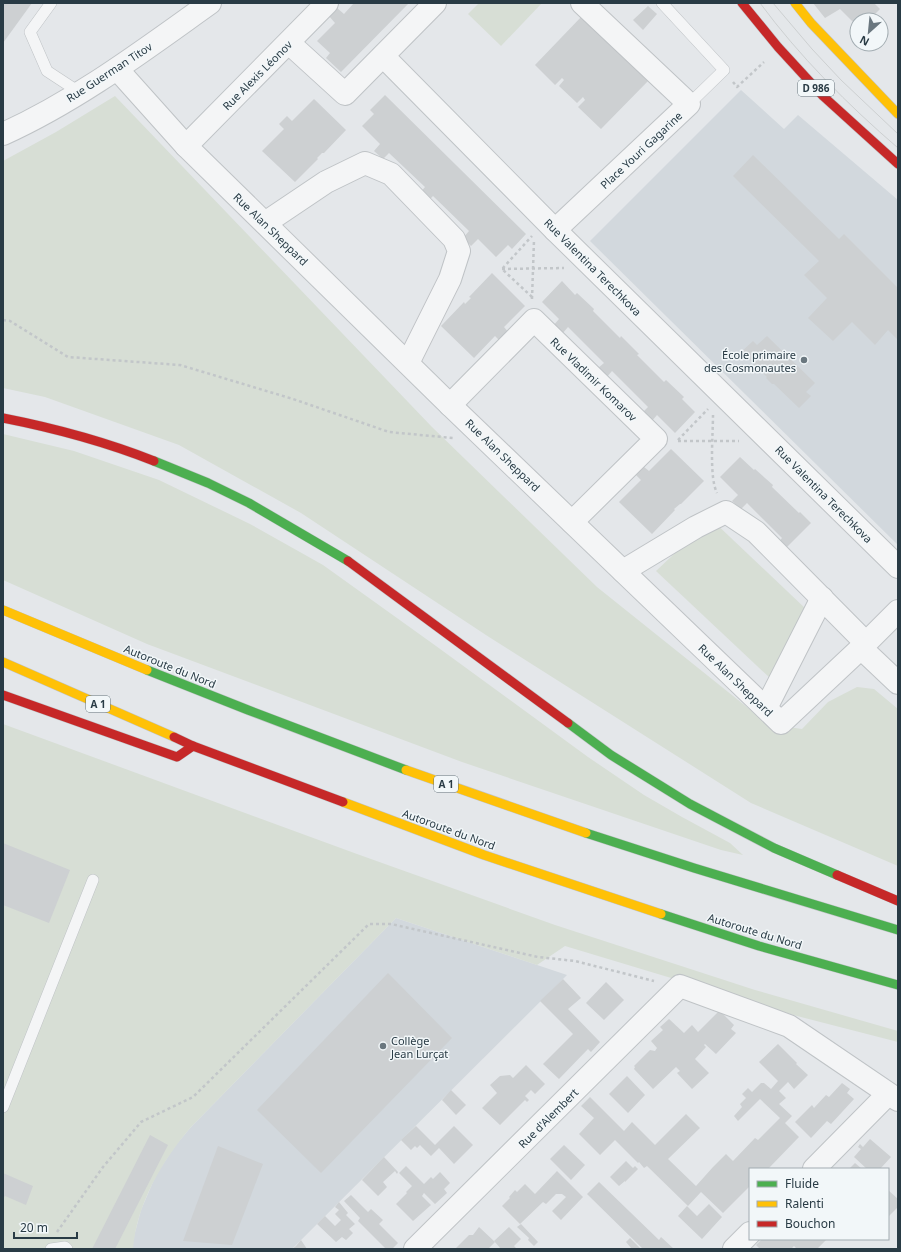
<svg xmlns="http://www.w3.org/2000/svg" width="901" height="1252" font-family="'Noto Sans',sans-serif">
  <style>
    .built { fill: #d2d8dd }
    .green { fill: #d7ded5 }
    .building { fill: #cdd0d2 }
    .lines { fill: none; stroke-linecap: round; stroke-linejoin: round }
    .lane-casing { stroke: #bfc3c6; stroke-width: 12 }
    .street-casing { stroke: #bfc3c6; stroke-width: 24 }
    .fast-casing { stroke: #c1c5c8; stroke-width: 10 }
    .slow-casing { stroke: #c1c5c8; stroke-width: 10 }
    .jam-casing { stroke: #c1c5c8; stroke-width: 10 }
    .path { stroke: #c2c6c9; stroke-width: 2.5; stroke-dasharray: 3 3; stroke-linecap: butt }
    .lane { stroke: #f4f5f6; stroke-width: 11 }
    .street { stroke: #f4f5f6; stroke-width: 22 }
    .fast { stroke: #4caf50; stroke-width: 9 }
    .slow { stroke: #ffc107; stroke-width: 9 }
    .jam { stroke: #c62828; stroke-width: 9 }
    .tram { stroke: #cdd0d1; stroke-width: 1 }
    .poi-dot { fill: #6a777f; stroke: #f2f7f9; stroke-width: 1.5 }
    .labels { text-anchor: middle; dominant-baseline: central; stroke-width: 3; stroke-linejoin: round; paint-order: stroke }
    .shield { fill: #f2f7f9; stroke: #65737b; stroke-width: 1 }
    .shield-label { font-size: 10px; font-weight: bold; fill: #293b45 }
    .street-label { font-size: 11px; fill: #293b45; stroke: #f2f7f9 }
    .poi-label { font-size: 11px; fill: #293b45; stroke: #f2f7f9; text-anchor: end }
  </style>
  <rect width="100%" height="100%" fill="#e4e7ea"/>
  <g class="built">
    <path d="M741,90L784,129L798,115L898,200V545L590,241Z"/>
    <path d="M396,918L567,975L292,1249H133V1240L141,1210L156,1175L175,1146L191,1127Z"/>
  </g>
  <g class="green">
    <path d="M479,3H542L501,46L468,14Z"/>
    <path d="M115,96L432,427L597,587L768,724L802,729L828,702L857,687L874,689L898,709V866L751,803L489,637L301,513L179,445L45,397L3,388V161L56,132Z"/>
    <path d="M3,434L74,451L159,480L250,524L323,565L436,646L588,757L644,795L682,817L730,843L743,855L721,850L462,762L147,644L3,580Z"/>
    <path d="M711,519L807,610L772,680L656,571Z"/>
    <path d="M3,724L357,854L555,925L755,990L898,1031V1042L797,1016L565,946L537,965L396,918L191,1127C162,1161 137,1203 133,1249H3Z"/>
  </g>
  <g class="building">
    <path d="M3,3H32L3,43Z"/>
    <path d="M354,3H409L341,72L326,58L330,53L317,41L335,23L329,16L337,8L344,14Z"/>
    <path d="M813,3H874L880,9L869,20H857V26L840,9L825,18Z"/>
    <path d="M648,6L657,14L643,30L633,20Z"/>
    <path d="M583,15L649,80L601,129L578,107L585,100L583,97L577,103L559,86L564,80L562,78L555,85L535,65Z"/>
    <path d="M385,95L526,234L512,249L508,245L496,257L478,239L471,246L463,238L469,231L433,196L427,202L419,194L425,187L389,153L383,159L374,151L380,144L362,126L374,114L370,110Z"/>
    <path d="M314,99L346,130L324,153H322L317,158L318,159L295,182L262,151L284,129L279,124L287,116L292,121Z"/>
    <path d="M753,155L839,239L844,234L898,288V340L888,330L875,345L852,322L833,341L808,318L827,298L804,275L819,261L733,176Z"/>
    <path d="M492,273L525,306L504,327L509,333L500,341L495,336L474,358L441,326L464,302L465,304L471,298L469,297Z"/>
    <path d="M562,281L575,295L577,293L594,309L593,311L620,338L621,336L639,354L637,355L664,382L666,380L684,397L682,399L695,412L675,433L657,415L651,422L642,413L648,407L612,371L606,378L597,369L604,363L568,327L562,334L553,326L559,319L542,302Z"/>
    <path d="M767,336L815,383L806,392L811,396L799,408L774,384H772L766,378L767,377L741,352L753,341L757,345Z"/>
    <path d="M671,449L704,481L681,504H680L674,509L675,510L652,534L619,502L641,480L636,475L644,467L649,471Z"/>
    <path d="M740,457L754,470L755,469L765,478L773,485L772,487L799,513L800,512L811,523L783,551L777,544L782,538L747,503L741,509L732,501L738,495L720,477Z"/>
    <path d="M3,843L70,870L49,923L3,905Z"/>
    <path d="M388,973L452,1038L321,1173L257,1110Z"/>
    <path d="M563,979L581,998L568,1009L600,1042L591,1052L588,1049L559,1079L543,1064L573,1034L540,1001Z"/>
    <path d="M606,982L624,1000L604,1020L586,1003Z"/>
    <path d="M719,1011L724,1013L723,1014L734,1025L731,1029L736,1033L716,1054L705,1044L704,1045L706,1047L695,1059L709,1073L692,1089L677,1073L680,1071L676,1067L653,1089L634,1069L635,1067L634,1066L650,1050L655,1051L657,1048L651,1041L663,1030L660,1027L669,1019L684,1033L692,1025L698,1032Z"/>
    <path d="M778,1044L797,1063L796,1064L808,1075L794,1089L788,1082L779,1091L786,1098L779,1104L792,1116L785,1123L799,1137L768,1169H750V1186L723,1213L701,1192L688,1206L647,1166L644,1168L639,1162L638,1163L615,1140L600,1155L579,1134L594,1118L581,1106L590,1097L624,1131L632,1122L655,1145L686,1114L700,1128L668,1159L696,1186L713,1167L726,1154L733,1161L755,1138L758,1140L780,1118L760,1099L738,1121L734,1116L742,1107L740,1104L746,1098L742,1094L748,1088L752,1092L761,1083H764L771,1089L778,1081L759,1062Z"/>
    <path d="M526,1065L545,1084L535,1094L531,1090L525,1096L529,1100L527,1102L525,1100L500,1125L482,1108L497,1093L490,1085L500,1076L510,1075L513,1078Z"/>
    <path d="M627,1076L645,1095L628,1113L609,1094Z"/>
    <path d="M842,1083L850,1089L847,1093L854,1099L831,1124L827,1121L811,1138L795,1122L812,1105L814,1108L826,1095L829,1097Z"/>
    <path d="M451,1090L466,1105L456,1115L442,1100Z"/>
    <path d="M416,1126L435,1145L454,1126L473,1145L454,1164L439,1148L431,1156L420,1145L417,1148L415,1146L411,1150L401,1140Z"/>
    <path d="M150,1135L168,1145L115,1249H92Z"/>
    <path d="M870,1139L891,1157L880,1169H867L854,1157L861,1149L858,1147L860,1144L863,1147Z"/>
    <path d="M564,1145L585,1165L571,1180L550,1159Z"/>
    <path d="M218,1146L263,1164L232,1245L183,1241Z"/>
    <path d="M384,1157L398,1172L397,1174L395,1171L383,1182L387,1187L378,1196L362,1180Z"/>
    <path d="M626,1161L633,1168L635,1166L638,1169L625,1182V1181L619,1186L610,1177Z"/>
    <path d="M855,1163L862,1169H849Z"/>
    <path d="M406,1166L424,1184L431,1177L433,1179L440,1172L450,1183L444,1189L447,1193L435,1204L424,1193L422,1196L431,1205L413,1221L396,1204L407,1193L406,1192L412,1186L399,1173Z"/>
    <path d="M557,1171L583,1197L561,1220L552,1211L566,1197L562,1194H556L546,1204L543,1202L520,1224L502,1206L510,1198L509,1197L515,1190L517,1192L525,1184L535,1194Z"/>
    <path d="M3,1173L33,1186L26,1205L5,1196L3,1199Z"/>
    <path d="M599,1182L659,1240L661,1237L674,1249H643L587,1194Z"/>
    <path d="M888,1190L898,1199V1207L888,1217Z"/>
    <path d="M351,1195L368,1212L371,1209L383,1220L379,1224L398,1243L392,1249H386L358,1221L360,1218L344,1201Z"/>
    <path d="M339,1202L348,1213L346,1215L355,1224L349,1229L353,1233L346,1240L342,1237L336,1242L317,1224L325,1216L335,1226L341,1220L335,1214L339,1210L335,1207Z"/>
    <path d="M709,1204L722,1217L702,1239L678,1216L687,1206L697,1216Z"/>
    <path d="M521,1224L538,1242L534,1246L528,1240L529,1238L517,1227Z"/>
    <path d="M479,1227L495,1242L488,1249H456V1248L469,1235H473Z"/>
    <path d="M509,1227L521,1239L514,1246L517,1249H501L494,1241Z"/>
    <path d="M630,1238L641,1249H630L631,1248L626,1242Z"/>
    <path d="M762,1239H827L817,1249H797L794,1246L791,1249H760L756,1245Z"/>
    <path d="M301,1240L307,1249H292L296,1246Z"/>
  </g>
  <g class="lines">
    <g class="lane-casing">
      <g id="lane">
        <path d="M51,3L30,32L47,71L79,92"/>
        <path d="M662,3L724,70L689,104"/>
        <path d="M3,1107L93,880"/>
        <path d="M51,1249L65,1247L67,1249"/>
      </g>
    </g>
    <g class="street-casing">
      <g id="street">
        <path d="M289,43L345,94L435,3"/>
        <path d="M383,56L555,230L898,567"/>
        <path d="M117,69L186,146L450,405L781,723L861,648L898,611"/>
        <path d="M3,134C78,100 144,50 210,3"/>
        <path d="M186,146L327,3"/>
        <path d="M265,223L326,182L365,163L391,174L454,239L459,251L450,279L408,363"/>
        <path d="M555,230L689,104L582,3"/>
        <path d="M450,405L534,320L656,439L572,522"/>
        <path d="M623,571L696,527L726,512L756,532L866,643"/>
        <path d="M861,648L898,683"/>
        <path d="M766,708L822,598"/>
        <path d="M814,1169L888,1094"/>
        <path d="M415,1249L680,986L789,1026L898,1100"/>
        <path d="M734,1249L750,1233"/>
      </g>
    </g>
    <g class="fast-casing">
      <g id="fast">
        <path d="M154,461L208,483L249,503L348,561"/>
        <path d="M147,670L248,710L406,770"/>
        <path d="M568,723L611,755L690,804L774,848L837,875"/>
        <path d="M586,833L694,868L898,930"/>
        <path d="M661,914L759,946L898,985"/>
      </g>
    </g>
    <g class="slow-casing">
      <g id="slow">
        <path d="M795,3L811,23L898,114"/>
        <path d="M3,610L147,670"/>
        <path d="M3,662L174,737"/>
        <path d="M406,770L586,833"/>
        <path d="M343,802L484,855L661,914"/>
      </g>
    </g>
    <g class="jam-casing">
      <g id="jam">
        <path d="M742,3L778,47L823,96L898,164"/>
        <path d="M3,418C54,428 106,442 154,461"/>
        <path d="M348,561L568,723"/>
        <path d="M3,695L177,757L193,746"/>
        <path d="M174,737L193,746L343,802"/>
        <path d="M837,875L898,901"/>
      </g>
    </g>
    <g class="path">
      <path d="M733,82L737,87L764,62"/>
      <path d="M502,269L564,268"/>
      <path d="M532,297L502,269L532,236"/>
      <path d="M532,299L534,240"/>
      <path d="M3,320L10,321L68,357L180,365L293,399L389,432L453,438"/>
      <path d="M713,415C713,435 709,477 717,493"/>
      <path d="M678,440L708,409"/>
      <path d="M678,441H739"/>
      <path d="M57,1232L103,1167L141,1122L193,1097L369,924H391L538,957L575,961L654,981"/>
    </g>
    <use href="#lane" class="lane"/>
    <use href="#street" class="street"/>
    <use href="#fast" class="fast"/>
    <use href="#slow" class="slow"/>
    <use href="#jam" class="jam"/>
    <g class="tram">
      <path d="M760,3C799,56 848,105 898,148"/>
      <path d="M773,3L812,49L841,80L898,134"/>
    </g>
  </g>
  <g class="poi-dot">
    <circle cx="804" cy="360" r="4"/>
    <circle cx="383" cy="1046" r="4"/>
  </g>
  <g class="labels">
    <g class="shield">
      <rect x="798" y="80" width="36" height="16" rx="3"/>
      <rect x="86" y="696" width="24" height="16" rx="3"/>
      <rect x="434" y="776" width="24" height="16" rx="3"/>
    </g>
    <g class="shield-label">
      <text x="816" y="88">D 986</text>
      <text x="98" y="704">A 1</text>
      <text x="446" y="784">A 1</text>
    </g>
    <g class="street-label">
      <text transform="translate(109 72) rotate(-33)">Rue Guerman Titov</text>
      <text transform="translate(257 75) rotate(-45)">Rue Alexis Léonov</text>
      <text transform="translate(641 150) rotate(-43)">Place Youri Gagarine</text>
      <text transform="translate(271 229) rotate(44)">Rue Alan Sheppard</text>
      <text transform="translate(593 267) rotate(45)">Rue Valentina Terechkova</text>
      <text transform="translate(594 379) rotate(44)">Rue Vladimir Komarov</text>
      <text transform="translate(503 455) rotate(44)">Rue Alan Sheppard</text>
      <text transform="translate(824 494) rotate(45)">Rue Valentina Terechkova</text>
      <text transform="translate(170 666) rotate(22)">Autoroute du Nord</text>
      <text transform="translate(736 680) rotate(44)">Rue Alan Sheppard</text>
      <text transform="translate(449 829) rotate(20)">Autoroute du Nord</text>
      <text transform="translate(755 931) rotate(17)">Autoroute du Nord</text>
      <text transform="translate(548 1118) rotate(-45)">Rue d'Alembert</text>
    </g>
    <g class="poi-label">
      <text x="796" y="354">École primaire<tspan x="796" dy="13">des Cosmonautes</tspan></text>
      <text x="391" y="1040" text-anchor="start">Collège<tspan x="391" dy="13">Jean Lurçat</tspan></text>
    </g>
  </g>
  <rect width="901" height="1252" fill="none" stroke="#293b45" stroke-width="8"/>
  <rect x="749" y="1168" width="140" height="72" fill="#f2f7f9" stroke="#a2acb1"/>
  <rect x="757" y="1181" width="20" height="6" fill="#4caf50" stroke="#a2acb1"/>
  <text x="785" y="1188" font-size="12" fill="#293b45">Fluide</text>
  <rect x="757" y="1201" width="20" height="6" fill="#ffc107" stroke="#a2acb1"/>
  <text x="785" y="1208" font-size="12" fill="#293b45">Ralenti</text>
  <rect x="757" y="1221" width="20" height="6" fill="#c62828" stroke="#a2acb1"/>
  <text x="785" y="1228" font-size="12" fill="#293b45">Bouchon</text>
  <g transform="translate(869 32) rotate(207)"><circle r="19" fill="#f2f7f9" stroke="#a2acb1"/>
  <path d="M0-3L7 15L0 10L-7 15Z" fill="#6a777f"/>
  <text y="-6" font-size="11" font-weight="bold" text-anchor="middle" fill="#293b45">N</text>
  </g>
  <path d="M14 1232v6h63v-6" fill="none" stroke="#293b45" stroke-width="2"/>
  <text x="20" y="1232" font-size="12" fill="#293b45" stroke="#f2f7f9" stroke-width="3" paint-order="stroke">20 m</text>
</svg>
